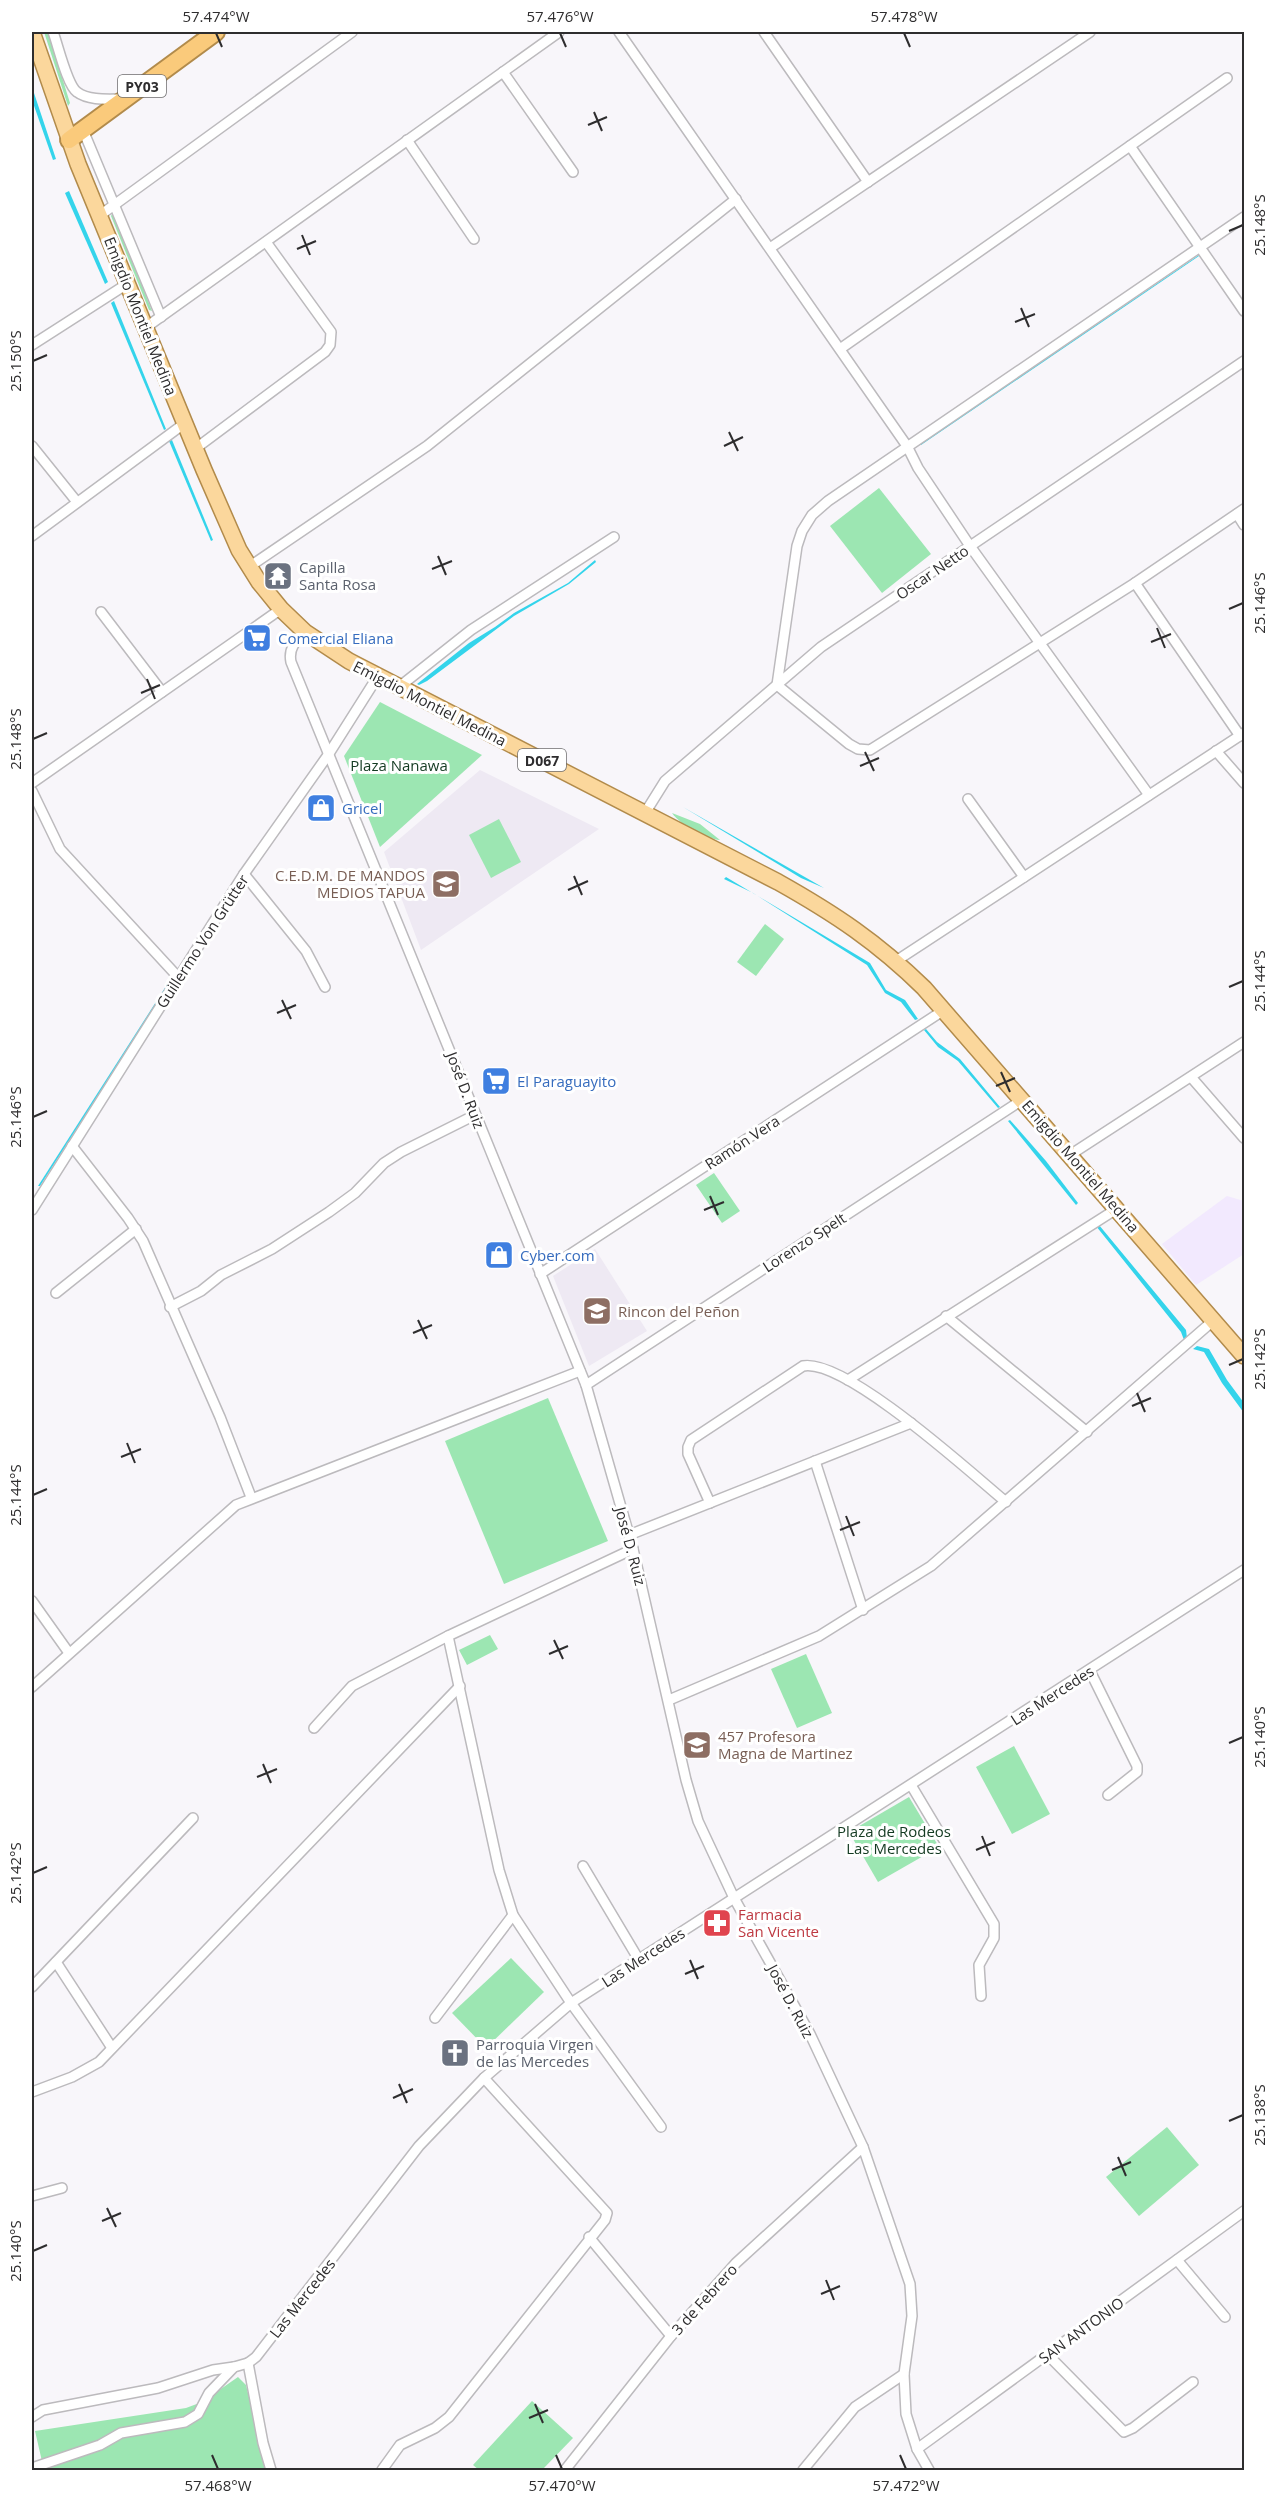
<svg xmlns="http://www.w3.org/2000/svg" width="1276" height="2502" font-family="'Open Sans',sans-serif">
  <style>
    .industrial { fill: #f2e9fe }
    .built { fill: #eee9f3 }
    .green { fill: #9ce6b2 }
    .water { fill: #34d4eb }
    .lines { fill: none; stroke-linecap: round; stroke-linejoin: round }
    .minor-casing { stroke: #bcbabd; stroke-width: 12 }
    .primary-casing { stroke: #b28b4b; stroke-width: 18 }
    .trunk-casing { stroke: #b28b4b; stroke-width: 20 }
    .minor { stroke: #fff; stroke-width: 9 }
    .primary { stroke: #fbd79c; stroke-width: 15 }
    .trunk { stroke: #faca7b; stroke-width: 16 }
    .ticks { fill: none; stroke: #2e2d2e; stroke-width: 2 }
    .labels { text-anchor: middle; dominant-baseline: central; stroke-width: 6; stroke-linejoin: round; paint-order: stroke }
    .shield { fill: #fff; stroke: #6d6c6d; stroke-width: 1.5 }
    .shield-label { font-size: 14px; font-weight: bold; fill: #2e2d2e }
    .street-label { font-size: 15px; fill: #2e2d2e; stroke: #fff }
    .worship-label { font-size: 15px; fill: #5b616d; stroke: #fff; text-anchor: start }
    .shop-label { font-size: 15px; fill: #366cbe; stroke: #fff; text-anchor: start }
    .park-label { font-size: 15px; fill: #133a21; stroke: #fff }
    .education-label { font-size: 15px; fill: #785e54; stroke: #fff; text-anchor: start }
    .health-label { font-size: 15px; fill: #be3a42; stroke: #fff; text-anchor: start }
    .neatline { fill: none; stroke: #2e2d2e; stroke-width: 2 }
    .ticks-label { font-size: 15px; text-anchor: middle; fill: #2e2d2e }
  </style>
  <rect width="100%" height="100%" fill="#f8f6fa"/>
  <path class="industrial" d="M1227,1196L1244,1201V1254L1196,1285L1162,1244Z"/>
  <g class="built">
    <path d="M480,770L599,829L421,950L384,852Z"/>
    <path d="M595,1249L647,1331L589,1366L553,1276Z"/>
  </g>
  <g class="green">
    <path d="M44,32H48L70,103L68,106Z"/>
    <path d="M112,214L115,215L152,311L149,310L111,216Z"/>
    <path d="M879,488L931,554L882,593L830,526Z"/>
    <path d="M380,702L482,755L380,847L344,756Z"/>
    <path d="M672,813L700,824L720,840C707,839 680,825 672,813Z"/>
    <path d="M499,819L521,862L491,878L469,835Z"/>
    <path d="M765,924L784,939L756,976L737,962Z"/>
    <path d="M714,1173L740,1211L722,1223L696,1185Z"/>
    <path d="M548,1398L608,1541L504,1584L445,1441Z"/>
    <path d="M490,1635L498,1649L467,1665L459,1650Z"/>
    <path d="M806,1654L832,1713L797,1728L771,1669Z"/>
    <path d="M1014,1746L1050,1814L1012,1834L976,1767Z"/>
    <path d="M909,1797L939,1847L878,1882L849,1832Z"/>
    <path d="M511,1958L544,1992L486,2048L452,2013Z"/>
    <path d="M1167,2127L1199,2165L1139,2216L1106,2177Z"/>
    <path d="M238,2377L246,2385L267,2470H44L35,2431L186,2408L202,2402Z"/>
    <path d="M532,2401L573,2438L542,2470H479L473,2465Z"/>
  </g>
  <g class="water">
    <path d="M32,87L56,159L53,160L32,100Z"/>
    <path d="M69,191L108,282L105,284L65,193Z"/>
    <path d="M1199,255V256L921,445L920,444Z"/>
    <path d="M114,301L166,429L164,430L111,303Z"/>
    <path d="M172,440L213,540L211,541L169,441Z"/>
    <path d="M595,560L596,562L569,584L514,616L427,681L419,685L417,684L469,643L495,627L514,613L568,583Z"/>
    <path d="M683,807L824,888L801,878Z"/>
    <path d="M726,877L870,963L886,990L905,1000L918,1019L915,1020L901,1002L885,993L867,965L753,893L724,879Z"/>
    <path d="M170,980L171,982L40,1186H38Z"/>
    <path d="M926,1029L937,1042L960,1059L1000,1107L998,1108L958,1061L938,1047L924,1030Z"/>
    <path d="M1010,1120L1046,1161L1078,1203L1076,1205L1008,1121Z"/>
    <path d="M1099,1225L1186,1330L1187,1338L1184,1340L1181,1332L1096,1226Z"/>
    <path d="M1197,1346L1209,1349L1227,1380L1244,1403V1413L1222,1383L1204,1352L1193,1349Z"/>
  </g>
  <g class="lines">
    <g class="minor-casing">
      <g id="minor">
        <path d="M53,32C58,45 67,85 77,92C89,101 109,99 123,99"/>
        <path d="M619,32L907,446L918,468L970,546L1149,795"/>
        <path d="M764,32L868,182"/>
        <path d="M503,72L573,172"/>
        <path d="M83,130L161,317"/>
        <path d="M407,140L474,239"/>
        <path d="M1130,146L1244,311"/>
        <path d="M99,216L352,32"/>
        <path d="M1244,217L828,501L812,515L802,531L797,546L777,685L849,744L858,749L870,750L1135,583L1244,509"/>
        <path d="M770,248L1090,32"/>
        <path d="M145,328L559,32"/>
        <path d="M32,345L127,284"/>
        <path d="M840,349L1227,78"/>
        <path d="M32,446L77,502"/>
        <path d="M195,449L325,352L330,345L331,332L266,242"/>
        <path d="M1237,514L1244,525"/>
        <path d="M32,536L185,423"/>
        <path d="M249,567L427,446L736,199"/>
        <path d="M1135,583L1240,736"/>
        <path d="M101,612L162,692"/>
        <path d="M305,632C296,641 288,648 291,662L586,1385L633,1549L686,1780L698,1821L734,1898L810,2034L863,2147L910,2284L912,2316L904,2374L906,2414L917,2449L929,2470"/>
        <path d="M399,687L471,630L614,537"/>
        <path d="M1216,751L1244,783"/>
        <path d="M32,783L281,609"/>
        <path d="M32,791L60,849L178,977"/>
        <path d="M968,799L1024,877"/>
        <path d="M645,813L665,781L821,647L1244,361"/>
        <path d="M244,874L306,951L325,987"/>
        <path d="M896,961L1244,733"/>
        <path d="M1191,1077L1244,1138"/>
        <path d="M72,1146L128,1218L143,1241L220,1417L251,1497"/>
        <path d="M1070,1155L1244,1042"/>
        <path d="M32,1210L244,874L328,755L378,676"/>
        <path d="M540,1274L944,1010"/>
        <path d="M56,1293L136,1229"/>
        <path d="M170,1307L201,1291L221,1275L272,1249L329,1212L355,1193L384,1163L401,1152L475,1115"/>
        <path d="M946,1316L1087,1432"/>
        <path d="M848,1380L1118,1208"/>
        <path d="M586,1385L1022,1100"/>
        <path d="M815,1461L863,1610"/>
        <path d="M710,1503L688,1454V1447L691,1440L803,1366C845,1358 970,1472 1006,1502"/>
        <path d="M629,1535L911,1423"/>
        <path d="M32,1601L69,1653"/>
        <path d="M448,1636L499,1870L513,1915L571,2003L661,2127"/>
        <path d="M1090,1671L1137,1766V1772L1108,1795"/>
        <path d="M32,1687L236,1505L580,1371"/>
        <path d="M669,1700L819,1636L931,1566L1214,1320"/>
        <path d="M314,1728L352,1686L448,1636L633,1549"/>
        <path d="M911,1785L994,1924V1938L979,1965L981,1996"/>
        <path d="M583,1866L639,1960"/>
        <path d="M56,1962L112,2048"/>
        <path d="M32,1987L193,1818"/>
        <path d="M435,2018L513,1915"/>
        <path d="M32,2092L72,2077L99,2062L460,1686"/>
        <path d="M32,2196L62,2188"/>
        <path d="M589,2237L671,2336"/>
        <path d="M1177,2260L1225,2317"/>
        <path d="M1048,2355L1124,2432L1133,2428L1193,2382"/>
        <path d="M248,2363L263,2443L271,2470"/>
        <path d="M32,2417L43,2410L158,2388L213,2370L234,2367"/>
        <path d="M917,2449L1244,2211"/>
        <path d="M32,2468L100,2445L121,2433L185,2422L198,2414L209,2393L234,2367L248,2363L256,2357L419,2146L484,2078L571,2003L1244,1570"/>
        <path d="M382,2470L400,2445L435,2428L449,2417L605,2220L607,2213L484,2078"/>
        <path d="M565,2470L671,2336L736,2263L863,2147"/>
        <path d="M803,2470L855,2407L904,2374"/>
      </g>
    </g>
    <g class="primary-casing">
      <path id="primary" d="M32,32L78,164L204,470L239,550L259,582L281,609L305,632L349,661L778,882C835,914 877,942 924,988L1244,1356"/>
    </g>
    <g class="trunk-casing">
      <path id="trunk" d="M69,140L216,32"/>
    </g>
    <use href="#minor" class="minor"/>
    <use href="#primary" class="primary"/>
    <use href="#trunk" class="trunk"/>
  </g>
  <path class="ticks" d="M216,33L222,47M560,33L566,47M904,33L910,47M594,112L602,131M588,125L607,117M1229,231L1243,225M302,235L310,255M297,249L316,241M1021,308L1029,327M1015,322L1035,314M33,361L47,355M729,432L738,451M724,446L743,437M438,556L446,575M432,569L452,561M1229,609L1243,603M1157,628L1165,648M1151,642L1171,634M147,679L155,699M141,693L160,685M33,739L47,733M865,752L874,771M860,766L879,758M574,876L582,895M568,890L588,881M1229,987L1243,981M282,1000L291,1019M277,1013L296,1005M1001,1072L1010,1092M996,1086L1015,1078M33,1117L47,1111M710,1196L718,1215M704,1210L724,1202M418,1320L427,1339M413,1333L432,1325M1229,1365L1243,1359M1137,1393L1145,1412M1132,1406L1151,1398M127,1443L135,1463M121,1457L141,1449M33,1495L47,1489M846,1516L854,1536M840,1530L860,1522M554,1640L563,1659M549,1654L568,1646M1229,1743L1243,1737M263,1764L271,1783M257,1777L277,1769M982,1836L990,1856M976,1850L995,1842M33,1873L47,1867M690,1960L698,1979M685,1974L704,1966M399,2084L407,2103M393,2098L413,2089M1229,2121L1243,2115M1118,2157L1126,2176M1112,2170L1131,2162M107,2208L116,2227M102,2221L121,2213M33,2251L47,2245M826,2280L834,2300M821,2294L840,2286M535,2404L543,2423M529,2418L548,2410M212,2455L218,2469M556,2455L562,2469M900,2455L906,2469"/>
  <defs>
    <g id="temple-square" transform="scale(1.5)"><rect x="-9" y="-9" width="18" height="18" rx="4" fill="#6b7280" stroke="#fff"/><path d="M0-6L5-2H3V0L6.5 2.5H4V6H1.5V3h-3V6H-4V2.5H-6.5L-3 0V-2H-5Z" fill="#fff"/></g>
    <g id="supermarket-square" transform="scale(1.5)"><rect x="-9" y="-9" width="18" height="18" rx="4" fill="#3f7fe0" stroke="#fff"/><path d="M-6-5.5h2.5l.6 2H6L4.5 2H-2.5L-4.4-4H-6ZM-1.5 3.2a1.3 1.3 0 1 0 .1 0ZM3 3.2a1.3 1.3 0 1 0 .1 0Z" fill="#fff"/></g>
    <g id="shop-square" transform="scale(1.5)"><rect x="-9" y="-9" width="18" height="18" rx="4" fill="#3f7fe0" stroke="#fff"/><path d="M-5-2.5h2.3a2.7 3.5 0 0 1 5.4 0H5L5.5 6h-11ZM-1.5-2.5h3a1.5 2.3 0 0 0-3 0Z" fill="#fff"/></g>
    <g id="university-square" transform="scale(1.5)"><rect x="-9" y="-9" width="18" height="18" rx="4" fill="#8d6e63" stroke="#fff"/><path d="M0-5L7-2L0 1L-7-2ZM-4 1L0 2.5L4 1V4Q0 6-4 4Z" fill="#fff"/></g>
    <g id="school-square" transform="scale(1.5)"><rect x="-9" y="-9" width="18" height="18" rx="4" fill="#8d6e63" stroke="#fff"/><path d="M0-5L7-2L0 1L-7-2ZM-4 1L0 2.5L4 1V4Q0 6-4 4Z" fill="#fff"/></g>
    <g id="pharmacy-square" transform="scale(1.5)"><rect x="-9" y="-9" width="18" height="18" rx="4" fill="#e0444e" stroke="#fff"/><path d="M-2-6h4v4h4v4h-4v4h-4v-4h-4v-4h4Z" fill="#fff"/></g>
    <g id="church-square" transform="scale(1.5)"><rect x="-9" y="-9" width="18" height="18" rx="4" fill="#6b7280" stroke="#fff"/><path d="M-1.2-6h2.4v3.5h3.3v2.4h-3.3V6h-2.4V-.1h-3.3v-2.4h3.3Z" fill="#fff"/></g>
  </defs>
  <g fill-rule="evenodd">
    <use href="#temple-square" x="278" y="576"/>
    <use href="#supermarket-square" x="257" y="638"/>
    <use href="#shop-square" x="321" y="808"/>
    <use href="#university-square" x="446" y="884"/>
    <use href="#supermarket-square" x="496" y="1081"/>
    <use href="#shop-square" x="499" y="1255"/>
    <use href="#school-square" x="597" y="1311"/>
    <use href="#school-square" x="697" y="1745"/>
    <use href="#pharmacy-square" x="717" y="1923"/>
    <use href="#church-square" x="455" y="2053"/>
  </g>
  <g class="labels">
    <g class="shield">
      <rect x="118" y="75" width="48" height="22" rx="4.5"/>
      <rect x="518" y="749" width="48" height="22" rx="4.5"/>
    </g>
    <g class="shield-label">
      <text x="142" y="86">PY03</text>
      <text x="542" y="760">D067</text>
    </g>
    <g class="street-label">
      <text transform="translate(141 316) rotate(68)">Emigdio Montiel Medina</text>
      <text transform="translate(932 572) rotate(-34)">Oscar Netto</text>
      <text transform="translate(430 703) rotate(27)">Emigdio Montiel Medina</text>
      <text transform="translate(202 941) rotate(-57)">Guillermo Von Grütter</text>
      <text transform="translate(466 1090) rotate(69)">José D. Ruiz</text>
      <text transform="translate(742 1142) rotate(-33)">Ramón Vera</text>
      <text transform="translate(1081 1166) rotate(49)">Emigdio Montiel Medina</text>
      <text transform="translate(804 1242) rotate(-33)">Lorenzo Spelt</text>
      <text transform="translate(631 1546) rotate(75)">José D. Ruiz</text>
      <text transform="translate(1052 1695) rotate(-33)">Las Mercedes</text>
      <text transform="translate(643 1957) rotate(-33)">Las Mercedes</text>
      <text transform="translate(791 2001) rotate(62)">José D. Ruiz</text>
      <text transform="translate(302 2298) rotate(-52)">Las Mercedes</text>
      <text transform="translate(704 2299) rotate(-48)">3 de Febrero</text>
      <text transform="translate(1081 2330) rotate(-36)">SAN ANTONIO</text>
    </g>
    <g class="worship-label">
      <text x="299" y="567">Capilla<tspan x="299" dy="17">Santa Rosa</tspan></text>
      <text x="476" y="2044">Parroquia Virgen<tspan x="476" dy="17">de las Mercedes</tspan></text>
    </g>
    <g class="shop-label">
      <text x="278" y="638">Comercial Eliana</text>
      <text x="342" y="808">Gricel</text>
      <text x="517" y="1081">El Paraguayito</text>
      <text x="520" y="1255">Cyber.com</text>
    </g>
    <g class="park-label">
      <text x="399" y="765">Plaza Nanawa</text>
      <text x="894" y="1831">Plaza de Rodeos<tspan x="894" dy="17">Las Mercedes</tspan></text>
    </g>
    <g class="education-label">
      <text x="425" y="875" text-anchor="end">C.E.D.M. DE MANDOS<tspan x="425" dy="17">MEDIOS TAPUA</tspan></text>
      <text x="618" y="1311">Rincon del Peñon</text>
      <text x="718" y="1736">457 Profesora<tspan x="718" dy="17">Magna de Martinez</tspan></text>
    </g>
    <g class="health-label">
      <text x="738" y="1914">Farmacia<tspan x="738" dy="17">San Vicente</tspan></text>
    </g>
  </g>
  <rect width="1276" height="2502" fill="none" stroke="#ffffff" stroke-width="66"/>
  <rect x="33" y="33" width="1210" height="2436" class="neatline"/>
  <g class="ticks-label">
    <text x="216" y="22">57.474°W</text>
    <text x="560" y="22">57.476°W</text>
    <text x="904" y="22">57.478°W</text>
    <text transform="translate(1260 225) rotate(-90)" y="5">25.148°S</text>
    <text transform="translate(16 361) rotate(-90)" y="5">25.150°S</text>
    <text transform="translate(1260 603) rotate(-90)" y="5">25.146°S</text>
    <text transform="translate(16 739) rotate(-90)" y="5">25.148°S</text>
    <text transform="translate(1260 981) rotate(-90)" y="5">25.144°S</text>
    <text transform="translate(16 1117) rotate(-90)" y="5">25.146°S</text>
    <text transform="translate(1260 1359) rotate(-90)" y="5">25.142°S</text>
    <text transform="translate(16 1495) rotate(-90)" y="5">25.144°S</text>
    <text transform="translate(1260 1737) rotate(-90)" y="5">25.140°S</text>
    <text transform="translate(16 1873) rotate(-90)" y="5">25.142°S</text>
    <text transform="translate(1260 2115) rotate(-90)" y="5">25.138°S</text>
    <text transform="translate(16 2251) rotate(-90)" y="5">25.140°S</text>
    <text x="218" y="2491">57.468°W</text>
    <text x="562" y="2491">57.470°W</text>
    <text x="906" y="2491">57.472°W</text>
  </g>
</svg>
